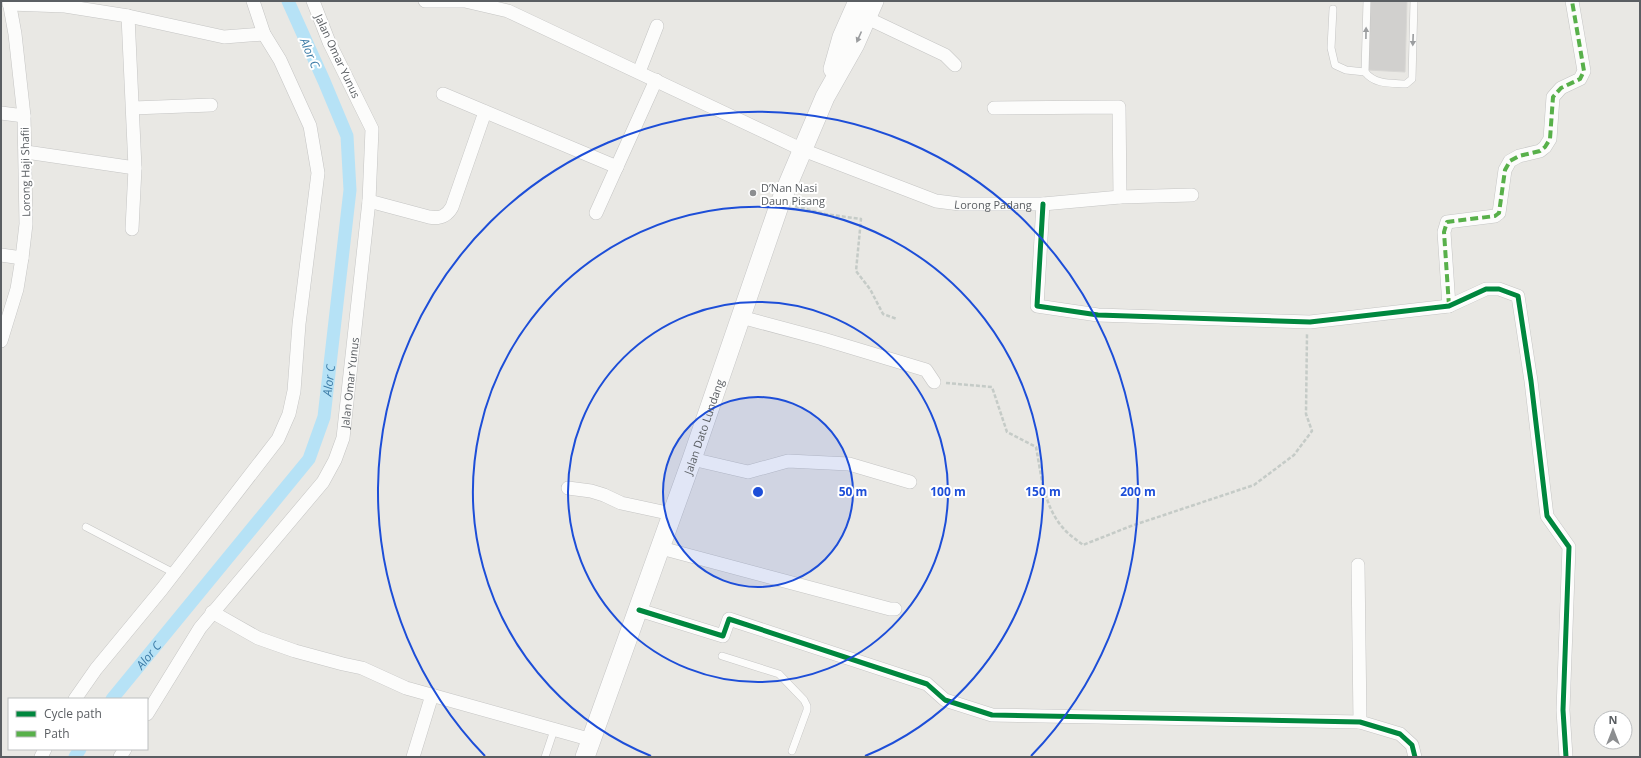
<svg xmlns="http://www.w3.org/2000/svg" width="1641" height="758" font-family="'Open Sans',sans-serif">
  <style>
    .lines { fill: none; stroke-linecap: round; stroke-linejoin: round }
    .canal { stroke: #b6e2f6; stroke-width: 13 }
    .building { fill: #d1d0ce; stroke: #d8d7d4 }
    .service-casing { stroke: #c5c5c4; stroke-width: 8 }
    .minor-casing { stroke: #c5c5c4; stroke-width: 14 }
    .secondary-casing { stroke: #c6c6c6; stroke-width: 20 }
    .path { stroke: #c5cbc7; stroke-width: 2.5; stroke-dasharray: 4 2; stroke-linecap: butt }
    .service { stroke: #fcfcfb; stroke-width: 7 }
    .minor { stroke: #fcfcfb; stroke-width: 13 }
    .secondary { stroke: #fcfcfb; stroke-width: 19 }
    .quiet { stroke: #58b04a; stroke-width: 4; stroke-dasharray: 8 4; stroke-linecap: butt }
    .cycleway-casing { stroke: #fff; stroke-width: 8 }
    .cycleway { stroke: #00873e; stroke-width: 5 }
    .oneway { fill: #9b9d9f }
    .ring { fill: none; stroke: #1d4ed8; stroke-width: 2 }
    .poi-dot { fill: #8c8e90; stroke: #fff; stroke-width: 1.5 }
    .labels { text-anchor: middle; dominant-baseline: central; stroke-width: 4; stroke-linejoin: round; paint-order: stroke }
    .street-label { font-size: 11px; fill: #5a5e62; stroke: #fff }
    .poi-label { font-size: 11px; fill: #5a5e62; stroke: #fff; text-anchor: start }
    .water-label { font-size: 12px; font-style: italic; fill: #3c7ba6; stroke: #fff }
    .centre { fill: #1d4ed8; stroke: #fff; stroke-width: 2 }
    .ring-label { font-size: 12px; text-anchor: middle; font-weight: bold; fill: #1d4ed8; stroke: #fff; stroke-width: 4; stroke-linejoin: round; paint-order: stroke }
  </style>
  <rect width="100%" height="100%" fill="#e9e8e4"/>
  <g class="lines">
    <g class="canal">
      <path id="s1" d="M112,699L309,459L324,417L350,190L347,136L324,81L288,1"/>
      <path d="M75,757L80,749"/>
    </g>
  </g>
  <path class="building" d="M1370,1H1407L1405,72L1368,70Z"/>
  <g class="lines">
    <g class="service-casing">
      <g id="service">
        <path d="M1367,1L1365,72C1375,85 1391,83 1406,84L1412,79L1414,1"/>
        <path d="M1333,9L1331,48L1335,65L1346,70L1365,72"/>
        <path d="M86,527L174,573"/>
        <path d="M722,656L779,674L804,700L807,706V710L792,751"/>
        <path d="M545,757L554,730"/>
      </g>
    </g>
    <g class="minor-casing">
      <g id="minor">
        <path id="s2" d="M425,1H465L508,11L803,150L936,201L960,204H1043L1120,197L1192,195"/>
        <path d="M9,4L65,6L128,16L224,37L264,34"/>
        <path d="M128,16L135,168L132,229"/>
        <path d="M867,18L945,55L955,65"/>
        <path d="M639,72L657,26"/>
        <path d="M443,94L617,167"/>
        <path d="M133,108L211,105"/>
        <path d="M994,108L1119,107L1120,197"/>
        <path d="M1,113L24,116"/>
        <path d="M26,152L135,168"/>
        <path d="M369,201L429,217C440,219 447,216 452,207L485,112"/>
        <path d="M1043,204L1037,306L1098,315L1310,322L1449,306L1486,289H1499L1518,296L1531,381L1547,516L1569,547L1563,710L1566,757"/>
        <path d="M596,213L656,80"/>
        <path d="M1,255L22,258"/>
        <path d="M1449,306L1444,232L1447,222L1495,216L1499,213L1505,170L1510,161L1519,156L1540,151L1545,147L1550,139L1553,97L1561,88L1580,79L1584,71L1572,1"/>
        <path d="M741,317L823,339L926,370L934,382"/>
        <path d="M1,341L17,289L22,258L26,224L24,116L15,34L9,1"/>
        <path d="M692,459L748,472L788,461L849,464L910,482"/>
        <path d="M568,488L591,491L604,495L621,503L672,514"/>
        <path d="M661,548L890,609H895"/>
        <path d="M1358,565L1360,722"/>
        <path d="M639,610L723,636L729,619L927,684L945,700L992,715L1360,722L1400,734L1412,745L1415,757"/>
        <path d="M212,612L258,638L295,651L343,664L362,668L406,688L592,740"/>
        <path d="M75,699L96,669L162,589L278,439L289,414L294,391L299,324L318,173L310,126L280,60L264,34L253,1"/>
        <path id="s3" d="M147,714L200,628L323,482L335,460L343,438L369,201L372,129L329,42L313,1"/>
        <path d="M41,757L45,749"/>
        <path d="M120,757L125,749"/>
        <path d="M413,757L432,695"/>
      </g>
    </g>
    <g class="secondary-casing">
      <g id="secondary">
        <path d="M833,69L842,37L858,1"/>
        <path id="s4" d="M585,757L692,459L780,203L825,97L855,44L874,1"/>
      </g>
    </g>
    <g class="path">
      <path d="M795,206L825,214L861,219L856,271L870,289L883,314L897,319"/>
      <path d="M946,383L992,387L1007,432L1036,447C1041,474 1044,508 1064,529C1069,535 1077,540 1083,545L1131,526L1254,485L1294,455L1312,431L1306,414L1307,334"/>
    </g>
    <use href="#service" class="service"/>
    <use href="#minor" class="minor"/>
    <use href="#secondary" class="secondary"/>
    <path class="quiet" d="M1449,306L1444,232L1447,222L1495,216L1499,213L1505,170L1510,161L1519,156L1540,151L1545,147L1550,139L1553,97L1561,88L1580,79L1584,71L1572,1"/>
    <g class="cycleway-casing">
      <g id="cycleway">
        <path d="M1043,204L1037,306L1098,315L1310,322L1449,306L1486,289H1499L1518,296L1531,381L1547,516L1569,547L1563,710L1566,757"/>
        <path d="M639,610L723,636L729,619L927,684L945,700L992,715L1360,722L1400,734L1412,745L1415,757"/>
      </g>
    </g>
    <use href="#cycleway" class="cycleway"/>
  </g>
  <defs><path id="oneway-solid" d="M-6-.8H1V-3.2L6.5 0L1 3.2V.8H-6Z"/></defs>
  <g class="oneway">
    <use href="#oneway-solid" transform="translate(1366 33) rotate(-89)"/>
    <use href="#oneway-solid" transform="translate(859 37) rotate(114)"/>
    <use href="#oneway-solid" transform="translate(1413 40) rotate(92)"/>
  </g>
  <circle cx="758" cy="492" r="95" fill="#1d4ed8" fill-opacity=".12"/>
  <g class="ring">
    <circle cx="758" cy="492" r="95"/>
    <circle cx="758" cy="492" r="190"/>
    <path d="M651 756A285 285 0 1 1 865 756"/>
    <path d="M485 756A380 380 0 1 1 1031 756"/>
  </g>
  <circle class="poi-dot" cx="753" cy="193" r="4"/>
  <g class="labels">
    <g class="street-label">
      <text transform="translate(338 56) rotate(65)">Jalan Omar Yunus</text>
      <text transform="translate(25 172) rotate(-91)">Lorong Haji Shafii</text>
      <text stroke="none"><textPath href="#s2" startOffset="610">Lorong Padang</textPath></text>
      <text stroke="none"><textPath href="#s3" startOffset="396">Jalan Omar Yunus</textPath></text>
      <text stroke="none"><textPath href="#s4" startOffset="351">Jalan Dato Lundang</textPath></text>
    </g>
    <g class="poi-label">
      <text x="761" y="187">D’Nan Nasi<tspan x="761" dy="13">Daun Pisang</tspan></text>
    </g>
    <g class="water-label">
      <text transform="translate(310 53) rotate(67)">Alor C</text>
      <text stroke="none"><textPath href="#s1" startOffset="392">Alor C</textPath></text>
      <text stroke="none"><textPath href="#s1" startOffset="57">Alor C</textPath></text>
    </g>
  </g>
  <circle cx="758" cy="492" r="6" class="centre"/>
  <g class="ring-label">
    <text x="853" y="496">50 m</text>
    <text x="948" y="496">100 m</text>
    <text x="1043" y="496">150 m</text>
    <text x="1138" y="496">200 m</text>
  </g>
  <rect width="1641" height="758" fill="none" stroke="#5a5e62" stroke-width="4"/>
  <rect x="8" y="698" width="140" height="52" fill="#ffffff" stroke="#bdbfc0"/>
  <rect x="16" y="711" width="20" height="6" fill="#00873e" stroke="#bdbfc0"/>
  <text x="44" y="718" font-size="12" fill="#5a5e62">Cycle path</text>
  <rect x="16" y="731" width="20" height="6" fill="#58b04a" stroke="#bdbfc0"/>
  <text x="44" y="738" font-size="12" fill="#5a5e62">Path</text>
  <g transform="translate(1613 730)"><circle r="19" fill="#ffffff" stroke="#bdbfc0"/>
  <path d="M0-3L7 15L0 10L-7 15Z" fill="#8c8e90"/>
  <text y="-6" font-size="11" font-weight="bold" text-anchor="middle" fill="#5a5e62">N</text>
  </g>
</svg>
